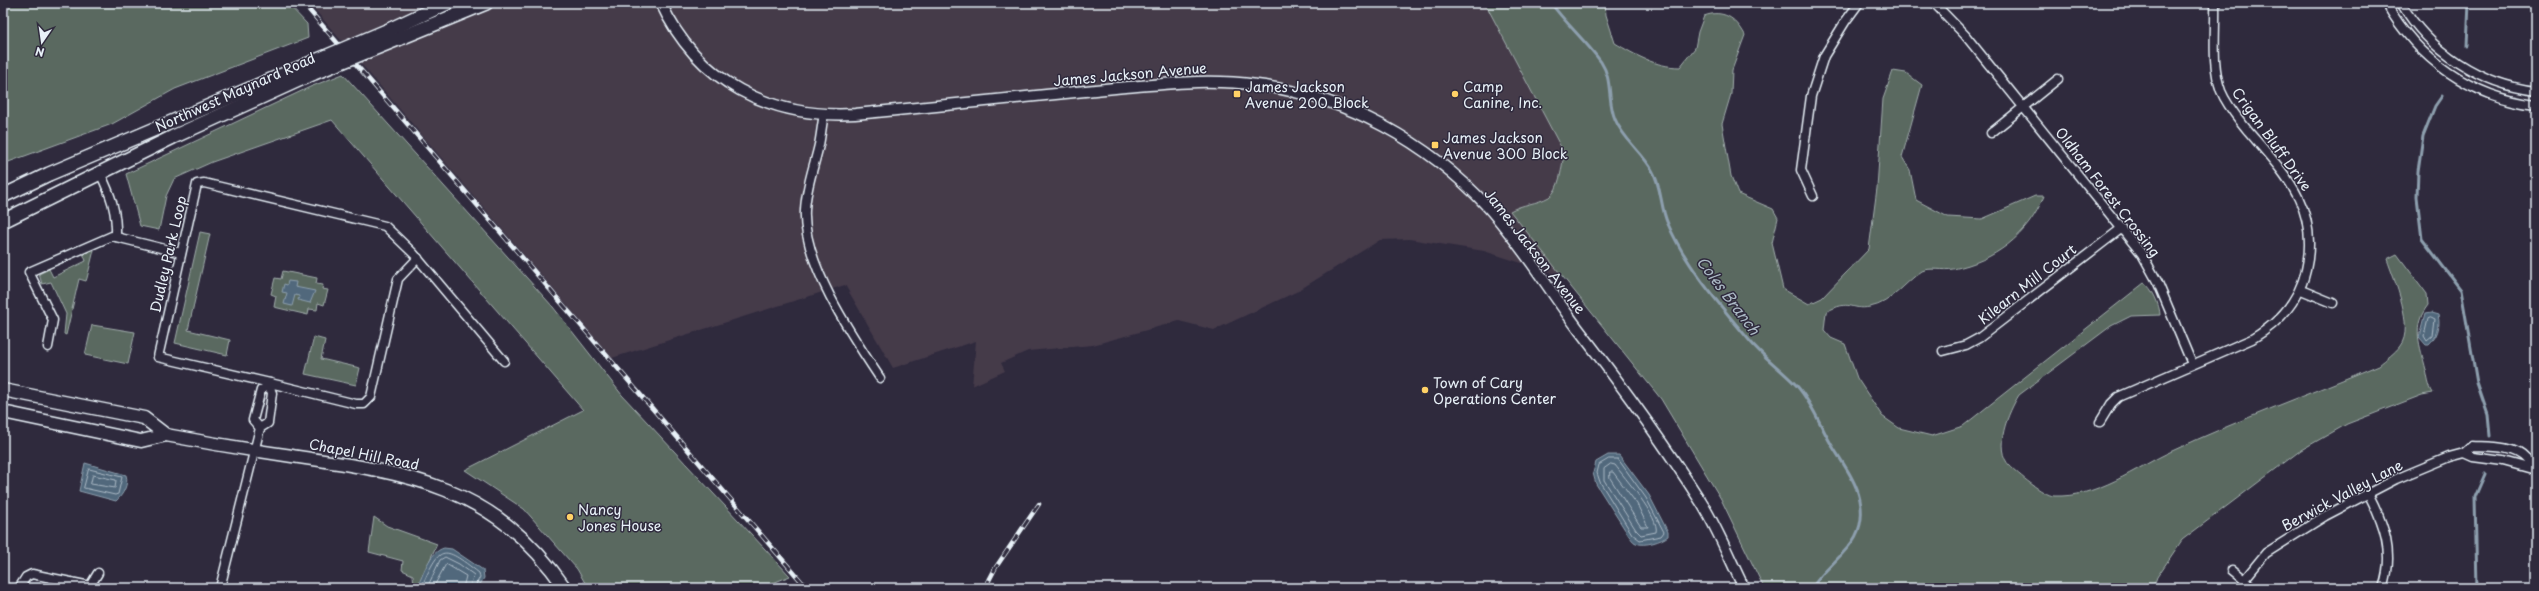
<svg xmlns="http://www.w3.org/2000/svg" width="2539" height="591" font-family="'Playpen Sans',sans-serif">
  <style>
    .built { fill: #453a4a }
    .green { fill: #5a6960; stroke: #a1adac }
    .water { fill: #51687c; stroke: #8d9fae }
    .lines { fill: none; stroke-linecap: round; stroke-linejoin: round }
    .shore { stroke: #acbac6; stroke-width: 1 }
    .stream { stroke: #8d9fae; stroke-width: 3 }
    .minor-casing { stroke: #e8f1f8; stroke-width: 11 }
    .tertiary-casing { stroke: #e8f1f8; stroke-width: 13 }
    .secondary-casing { stroke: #e8f1f8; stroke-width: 15 }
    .primary-casing { stroke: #e8f1f8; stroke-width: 16 }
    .minor { stroke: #2f2a3d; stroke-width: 8 }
    .tertiary { stroke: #2f2a3d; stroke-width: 10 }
    .secondary { stroke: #2f2a3d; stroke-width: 12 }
    .primary { stroke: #2f2a3d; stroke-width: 13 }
    .rail-casing { stroke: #e8f1f8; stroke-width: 4.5 }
    .rail { stroke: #2f2a3d; stroke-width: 3; stroke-dasharray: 9; stroke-linecap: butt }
    .primary-bridge-casing { stroke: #e8f1f8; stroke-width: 16; stroke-linecap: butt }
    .primary-bridge { stroke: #2f2a3d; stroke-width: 13 }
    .poi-dot { fill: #ffd166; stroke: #2f2a3d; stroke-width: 1.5 }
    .labels { text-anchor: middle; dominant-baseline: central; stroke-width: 3; stroke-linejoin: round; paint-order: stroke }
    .street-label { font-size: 14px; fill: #e8f1f8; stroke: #2f2a3d }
    .poi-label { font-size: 14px; fill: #e8f1f8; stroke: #2f2a3d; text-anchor: start }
    .water-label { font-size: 15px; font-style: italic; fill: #acbac6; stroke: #2f2a3d }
  </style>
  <rect width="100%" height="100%" fill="#2f2a3d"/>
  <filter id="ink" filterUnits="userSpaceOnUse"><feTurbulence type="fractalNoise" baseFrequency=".025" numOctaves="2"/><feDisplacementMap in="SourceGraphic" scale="8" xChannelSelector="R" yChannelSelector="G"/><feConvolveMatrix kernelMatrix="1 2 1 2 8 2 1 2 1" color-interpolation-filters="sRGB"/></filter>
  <g filter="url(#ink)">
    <path class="built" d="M309,3H1485L1621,259L1575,280L1484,251L1409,239L1380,240L1296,292L1214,330L1179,321L1093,345L1028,351L1001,363L1005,371L972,386L976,341L893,368L845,285L612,358Z"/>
    <g class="green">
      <path d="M3,3H287L307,24L308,38L175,89L112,124L3,164Z"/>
      <path d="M1485,3H1605L1606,15L1615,43C1635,55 1656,67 1680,67L1695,48L1698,32L1704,16C1723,9 1736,18 1745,35L1732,70L1731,94L1722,124L1731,176L1738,194L1773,209L1778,218L1772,243L1783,289L1809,304L1822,298L1869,249L1877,188L1883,99L1893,71L1906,73L1922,85L1902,157L1910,170L1916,200L1948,217L1982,219L2035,196H2044C2028,236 1994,261 1953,269C1944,271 1930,267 1922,271C1905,282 1892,303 1870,307C1850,311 1851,298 1826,312L1824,330L1831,338L1845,344L1857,378L1882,416L1899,428L1932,436L1963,426L2144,283C2152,287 2160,306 2160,315L2131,316L2111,326L2019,395C2009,411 1992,449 2010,466C2018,474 2043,495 2054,496C2097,498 2135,468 2172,451C2240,419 2310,394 2379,365C2386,359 2395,353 2400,346C2415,327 2394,280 2387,259L2397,254L2427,294L2428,305C2411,327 2420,345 2426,370C2428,379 2428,385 2433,393L2422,395L2347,424L2301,450L2182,540L2157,577L2153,588H1764L1721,499L1661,399L1510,211C1522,204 1537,204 1549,197C1560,190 1562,165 1564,153Z"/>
      <path d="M343,74L553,307L622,395L790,576L761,588H588L577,569L524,509L465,470L583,410L332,120L212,162L174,179L166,196L159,230L140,226L126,174L310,87Z"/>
      <path d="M200,232L210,234L188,330L230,340L227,355L175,343Z"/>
      <path d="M91,249L94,250L87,278L86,281L79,279L66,335L64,334L66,314L51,282L42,284L39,274L49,269L53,277L86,261L83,253Z"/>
      <path d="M283,271L317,278L316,284L323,285L322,289L328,290L324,305L318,303L317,310L309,309L308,315L274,307L276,296L271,294L275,278L281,279Z"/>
      <path d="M92,325L135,332L128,364L85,355Z"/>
      <path d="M314,337L325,340L321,359L360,368L356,385L305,374Z"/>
      <path d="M374,517L387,526L437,544L419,584L414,586L413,575L402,570L403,561L369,552Z"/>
    </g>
    <g class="water">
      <path d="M288,281L296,282L295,287L315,291L310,303L298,300L299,296L295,295L292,306L284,304L287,293L282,292L284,284L287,285Z"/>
      <path d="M2431,313L2438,315C2441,327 2437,337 2429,345H2426L2419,337L2425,314Z"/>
      <path d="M1608,455H1619L1649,495L1668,532V536C1662,541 1644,547 1636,543C1633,542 1631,538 1629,536L1596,484L1593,473L1596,462Z"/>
      <path d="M85,463L126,475C129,484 123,495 116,501L79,491Z"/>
      <path d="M444,548L452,549L483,570L484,578L478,588H417C423,575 429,552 444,548Z"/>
    </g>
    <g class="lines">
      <g class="shore">
        <path d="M2431,318L2435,320L2433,336L2427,341L2424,336L2428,319Z"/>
        <path d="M1609,459H1618L1646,498L1664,532L1661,536L1640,540L1632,534L1600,482L1597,473L1599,465Z"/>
        <path d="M1611,464L1615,465C1624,477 1660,518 1656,532L1641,535L1636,530L1604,480V469Z"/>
        <path d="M89,469L122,477L118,494L115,495L84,488Z"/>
        <path d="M1610,472H1613L1637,504L1648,527H1641L1610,478Z"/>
        <path d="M93,475L116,480L115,488L91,484Z"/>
        <path d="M421,588C440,546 441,543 479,573L480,577L474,588"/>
        <path d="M427,588L440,560L445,557L459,564L474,575L469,588"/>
        <path d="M433,588L446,564L466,576L463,588"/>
      </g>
      <g class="stream">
        <path d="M1551,3C1566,24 1586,41 1601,62C1613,80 1607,100 1615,119C1623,139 1642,152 1652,170C1662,187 1660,207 1668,224C1686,266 1720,305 1749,340C1763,357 1782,370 1797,386C1812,403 1820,425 1831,444C1841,461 1856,480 1860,500C1869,545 1831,557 1812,588"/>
        <path d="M2467,46L2469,3"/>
        <path d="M2442,96L2435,106L2423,136L2418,171L2417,197L2422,239L2461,290L2477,383L2488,415L2490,436"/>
        <path d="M2477,588L2475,497L2485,474"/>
      </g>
      <g class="minor-casing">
        <g id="minor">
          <path d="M1934,3L1965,35L2142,254L2158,283L2192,364"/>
          <path d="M2386,3C2418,60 2471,97 2536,105"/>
          <path d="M2401,3C2430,52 2480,84 2536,91"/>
          <path d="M824,114C822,124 821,135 819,145C814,167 806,187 805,210C802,262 852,336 880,378"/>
          <path d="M1991,133L2058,79"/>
          <path d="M100,173C111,195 117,212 116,237"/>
          <path d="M1813,196L1801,170L1811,96L1824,56L1845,22L1859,3"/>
          <path d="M2301,290L2333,303"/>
          <path d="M48,347L53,320L29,272L112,236L181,253"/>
          <path d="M1943,351L1966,345L1979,338L2122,228"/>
          <path d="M270,383L158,357L197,184L204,183L385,226L414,254L504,361"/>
          <path d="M2100,422L2111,404L2118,397L2252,339C2279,323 2299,301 2306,270C2320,208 2285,174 2248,131C2238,118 2227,106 2221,91C2211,64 2216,31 2215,3"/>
          <path d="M260,428L253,420L261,390L269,386L270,383L356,404H364L371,397L398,279L418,258"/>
          <path d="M260,428L268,423L272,393L269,386"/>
          <path d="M2464,453L2473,457L2503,461L2532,469"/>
          <path d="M2368,493C2384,524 2395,553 2383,588"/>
          <path d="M2232,570L2254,588"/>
          <path d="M2244,580L2266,553L2325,516L2396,479L2449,457L2464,453L2472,446C2488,447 2514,445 2526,459C2530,463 2532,468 2536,472"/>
          <path d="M19,588L26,577L32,574L90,586L98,573"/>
          <path d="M220,588L260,428"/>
        </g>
      </g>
      <g class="tertiary-casing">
        <path id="tertiary" d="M661,3C697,82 771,119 855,114C942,106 1029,96 1115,88C1165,84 1206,78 1257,85C1345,96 1428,142 1488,207C1522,245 1549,290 1579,330C1622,386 1663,442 1701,502C1718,529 1730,560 1744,588"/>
      </g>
      <g class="secondary-casing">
        <g id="secondary">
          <path d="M3,390L144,418L166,435"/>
          <path d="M3,412L141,441L166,435C208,443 250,450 292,456C408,473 494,485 565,588"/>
        </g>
      </g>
      <g class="primary-casing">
        <g id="primary">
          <path d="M391,29L447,3"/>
          <path d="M398,39L486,3"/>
          <path d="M3,196L49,174L306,65"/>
          <path d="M3,221L173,137L314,73"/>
        </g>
      </g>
      <use href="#minor" class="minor"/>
      <use href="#tertiary" class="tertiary"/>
      <use href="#secondary" class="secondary"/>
      <use href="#primary" class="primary"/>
      <g class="rail-casing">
        <g id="rail">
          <path d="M303,3L807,588"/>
          <path d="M985,588L996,567L1039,504"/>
        </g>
      </g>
      <use href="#rail" class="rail"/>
      <g class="primary-bridge-casing">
        <g id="primary-bridge">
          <path d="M306,65L391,29"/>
          <path d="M314,73L398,39"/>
        </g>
      </g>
      <use href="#primary-bridge" class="primary-bridge"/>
    </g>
  </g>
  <g class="poi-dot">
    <rect x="1233" y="90" width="8" height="8" rx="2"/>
    <circle cx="1455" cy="94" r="4"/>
    <rect x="1431" y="141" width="8" height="8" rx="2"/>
    <circle cx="1425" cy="390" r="4"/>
    <circle cx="570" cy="517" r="4"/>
  </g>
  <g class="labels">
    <g class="street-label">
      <text transform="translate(1130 74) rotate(-5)">James Jackson Avenue</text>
      <text transform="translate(235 92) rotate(-24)">Northwest Maynard Road</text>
      <text transform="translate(2272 139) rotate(54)">Crigan Bluff Drive</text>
      <text transform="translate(2108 192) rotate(52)">Oldham Forest Crossing</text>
      <text transform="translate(1535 251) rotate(52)">James Jackson Avenue</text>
      <text transform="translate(168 254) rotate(-77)">Dudley Park Loop</text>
      <text transform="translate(2027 284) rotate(-38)">Kilearn Mill Court</text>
      <text transform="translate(364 454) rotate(11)">Chapel Hill Road</text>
      <text transform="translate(2342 495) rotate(-28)">Berwick Valley Lane</text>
    </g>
    <g class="poi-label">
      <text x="1245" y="86">James Jackson<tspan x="1245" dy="16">Avenue 200 Block</tspan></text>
      <text x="1463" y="86">Camp<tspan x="1463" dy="16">Canine, Inc.</tspan></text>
      <text x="1443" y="137">James Jackson<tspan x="1443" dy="16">Avenue 300 Block</tspan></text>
      <text x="1433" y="382">Town of Cary<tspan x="1433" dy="16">Operations Center</tspan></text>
      <text x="578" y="509">Nancy<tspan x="578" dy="16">Jones House</tspan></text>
    </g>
    <g class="water-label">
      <text transform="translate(1729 295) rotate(53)">Coles Branch</text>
    </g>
  </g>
  <rect width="2539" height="591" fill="none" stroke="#2f2a3d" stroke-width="16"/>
  <rect x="8" y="8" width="2523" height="575" fill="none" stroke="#e8f1f8" stroke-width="1.5" filter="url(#ink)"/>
  <g transform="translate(42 42) rotate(193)" stroke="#2f2a3d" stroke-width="3" paint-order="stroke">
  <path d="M0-3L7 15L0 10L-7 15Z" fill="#e8f1f8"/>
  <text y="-6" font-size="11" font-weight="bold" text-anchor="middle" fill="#e8f1f8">N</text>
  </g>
</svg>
